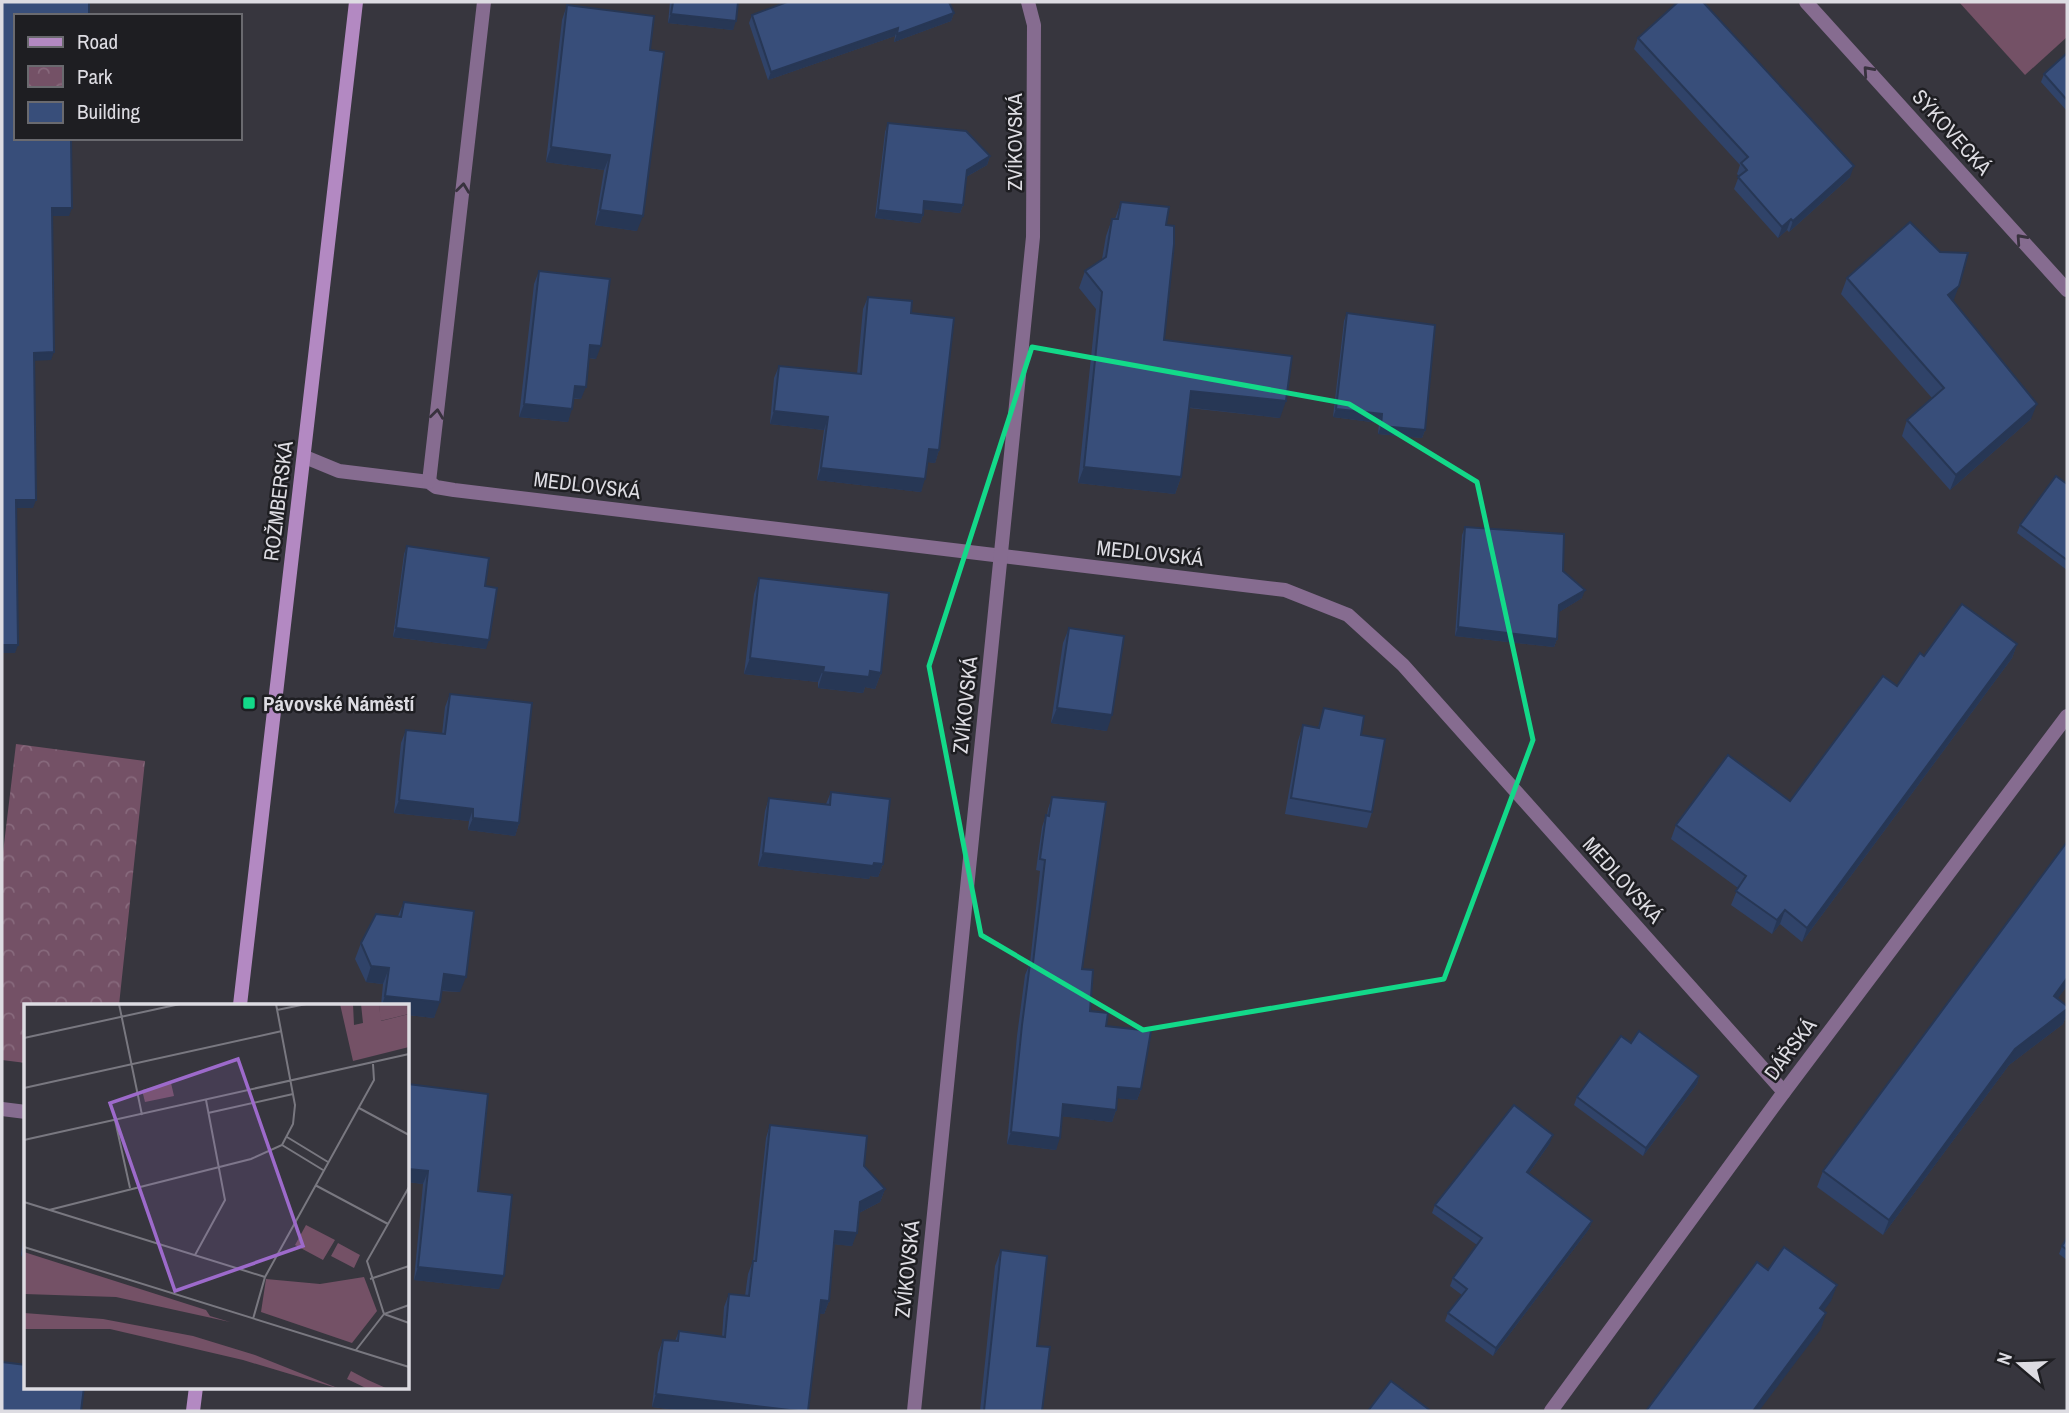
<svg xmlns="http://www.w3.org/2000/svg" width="2069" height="1413" font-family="'Archivo Narrow',sans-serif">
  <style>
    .grass { fill: #745166 }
    .park { fill: url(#park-crowns) }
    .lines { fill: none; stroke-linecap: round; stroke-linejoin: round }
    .street { stroke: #866c90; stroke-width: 14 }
    .secondary { stroke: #b389c2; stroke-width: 14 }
    .wall { fill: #304369 }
    .shaded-wall { fill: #273755 }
    .building { fill: #384e7a; stroke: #273755; stroke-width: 2 }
    .oneway { stroke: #38323e }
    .marked { fill: none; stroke: #13d989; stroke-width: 5; stroke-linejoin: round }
    .poi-dot { fill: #13d989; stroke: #1e1e22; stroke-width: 2.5 }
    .labels { text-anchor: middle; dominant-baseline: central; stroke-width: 5; stroke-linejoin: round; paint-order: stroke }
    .street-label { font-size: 21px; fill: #dddce2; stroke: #1e1e22 }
    .poi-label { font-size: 21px; font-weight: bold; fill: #dddce2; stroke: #1e1e22; text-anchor: start }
    .inset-road { fill: none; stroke: #797880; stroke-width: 2 }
    .view { fill: #9d6acb; fill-opacity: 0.15; stroke: #9d6acb; stroke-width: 3.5 }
    .inset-edge { fill: none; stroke: #dddce2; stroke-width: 3.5 }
  </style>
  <defs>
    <pattern id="park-crowns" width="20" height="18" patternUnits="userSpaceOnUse" patternTransform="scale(1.75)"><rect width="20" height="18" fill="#745166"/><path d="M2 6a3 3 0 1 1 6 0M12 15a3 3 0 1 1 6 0" fill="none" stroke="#87697c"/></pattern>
  </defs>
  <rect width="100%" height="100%" fill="#37363e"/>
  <path class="grass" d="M1959,2H2067V37L2025,75Z"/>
  <path class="park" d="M16,744L145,761L119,1005H26V1063L2,1060V861Z"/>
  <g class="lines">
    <g class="street">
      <path d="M1806,2L2067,290"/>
      <path d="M305,457L339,471L429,482L436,487L454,490L1285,590L1348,615L1403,665L1784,1092"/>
      <path d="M429,482L484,2"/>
      <path d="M2,1109L26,1112"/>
      <path d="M914,1411L1033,237L1034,25L1028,2"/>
      <path d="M1551,1411L1784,1092L2067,716"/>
    </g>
    <g class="secondary">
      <path d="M240,1005L356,2"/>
      <path d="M193,1411L196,1387"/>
    </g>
  </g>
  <g class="wall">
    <path d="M670,2H738L733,30L668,23Z"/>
    <path d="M567,5L650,50L637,231L595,225L604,170L546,162L562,20Z"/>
    <path d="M954,13L951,21L894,42L895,36L768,80L749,23L752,15Z"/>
    <path d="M1638,38L1850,177L1789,232L1787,230L1778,238L1734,189L1739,176L1737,174L1740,165L1634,49Z"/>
    <path d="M2067,53V111L2041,82L2044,74Z"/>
    <path d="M888,123L990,156L987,165L966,177L963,205L960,213L923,209V215L920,223L875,218L885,132Z"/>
    <path d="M1121,202L1166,225L1164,340L1280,418L1189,408L1181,477L1175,494L1078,483L1096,309L1079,288L1085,271L1102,259L1106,236L1112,219H1115Z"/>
    <path d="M539,271L596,359L588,358L581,399H573L568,422L519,417L534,284Z"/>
    <path d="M1847,278L1953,302L2031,419L1950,490L1902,436L1907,420L1932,398L1841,294Z"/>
    <path d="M868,297L911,313L939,450L935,463L928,462L921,492L817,480L824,430L770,424L774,378L779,366L857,374L863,309Z"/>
    <path d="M1347,313L1425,430L1422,438L1378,434L1379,423L1333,417L1344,321Z"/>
    <path d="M2067,484V570L2017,533L2020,525Z"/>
    <path d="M1465,527L1563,571L1582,598L1559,612L1557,639L1554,647L1455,636L1462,535Z"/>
    <path d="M407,546L485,586L486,649L393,637L404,554Z"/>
    <path d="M759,578L881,673L875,689L865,687L863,693L818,688V682L744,674L754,594Z"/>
    <path d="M1069,628L1107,731L1051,723L1063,643Z"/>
    <path d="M2017,644L2012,658L1802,942L1780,924L1772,934L1731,905L1738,888L1671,839L1676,825L1790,801L1924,656Z"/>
    <path d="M450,694L519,823L515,836L468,830L469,821L394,813L401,743L406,730L442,734L445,707Z"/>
    <path d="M1324,708L1361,735L1372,812L1367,828L1285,814L1298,741L1303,725L1318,728Z"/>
    <path d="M831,792L883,864L878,877L870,876L869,879L758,866L765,811L769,798L826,804Z"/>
    <path d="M1052,797L1090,1011L1106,1026L1141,1089L1137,1100L1117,1098L1116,1110L1112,1122L1062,1116L1056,1150L1007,1144L1017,1036L1025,975L1030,963L1040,871L1036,870L1042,827L1046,815H1047L1048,809Z"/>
    <path d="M2067,842V986L2057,999L2067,1006V1013L2063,1024L2009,1065L1883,1235L1817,1187L1823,1171Z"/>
    <path d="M404,902L460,992L441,991L434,1018L408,1015V1005H381L383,984L366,982L355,959L361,943L398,916Z"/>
    <path d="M1699,1076L1697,1084L1643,1156L1574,1105L1577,1097Z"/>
    <path d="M408,1084L478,1191L499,1289L414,1280L423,1184L408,1182Z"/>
    <path d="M770,1125L864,1166L885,1189L880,1202L859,1213L852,1246L834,1244L829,1301L824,1314L819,1313L808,1411H686L652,1407L658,1353L663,1340L675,1341L679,1331L722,1337L724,1307L729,1294L745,1296L748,1274L753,1261L766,1138Z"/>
    <path d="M1550,1143L1529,1173L1592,1221L1589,1229L1493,1356L1445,1321L1448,1313L1462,1295L1450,1286L1453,1278L1477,1245L1432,1213L1435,1205Z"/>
    <path d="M26,1211V1257L21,1256Z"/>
    <path d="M2067,1238V1260L2059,1254L2062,1246Z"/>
    <path d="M1001,1250L1037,1346L1042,1411H980L995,1266Z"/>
  </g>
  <g class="shaded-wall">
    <path d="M954,13L951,21L894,42L897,34Z"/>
    <path d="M671,14L736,21L733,30L668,23Z"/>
    <path d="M898,28L895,36L768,80L771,72Z"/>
    <path d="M551,147L610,155L604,170L546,162Z"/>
    <path d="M990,156L987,165L964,178L967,170Z"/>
    <path d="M1854,166L1850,177L1789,232L1793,221Z"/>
    <path d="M924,201L963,205L960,213L921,209Z"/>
    <path d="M52,208H72L69,216H49Z"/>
    <path d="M600,210L643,216L637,231L595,225Z"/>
    <path d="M878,210L923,215L920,223L875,218Z"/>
    <path d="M1791,219L1787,230L1778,238L1782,227Z"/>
    <path d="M1959,286L1953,302L1948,295Z"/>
    <path d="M590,345L601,346L596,359L585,357Z"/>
    <path d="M54,352L51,360L31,361L34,353Z"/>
    <path d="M575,386L586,387L581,399L570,398Z"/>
    <path d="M1191,391L1286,401L1280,418L1185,407Z"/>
    <path d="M524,404L572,409L568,422L519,417Z"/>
    <path d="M2037,404L2031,419L1950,490L1956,475Z"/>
    <path d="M1336,409L1382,414L1379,423L1333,417Z"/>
    <path d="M774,411L828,417L824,430L770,424Z"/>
    <path d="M1381,426L1425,430L1422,438L1378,434Z"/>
    <path d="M929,449L939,450L935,463L925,462Z"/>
    <path d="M1084,467L1181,477L1175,494L1078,483Z"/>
    <path d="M821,468L925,479L921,492L817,480Z"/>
    <path d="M16,500H36L33,508H13Z"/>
    <path d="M1585,590L1582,598L1556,614L1559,605Z"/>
    <path d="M1458,627L1557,639L1554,647L1455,636Z"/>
    <path d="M396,628L489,640L486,649L393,637Z"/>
    <path d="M2017,644L2012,658L1802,942L1807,928Z"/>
    <path d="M2,645H18L15,653H2Z"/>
    <path d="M750,658L824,667L818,682L744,674Z"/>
    <path d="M870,671L881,673L875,689L865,687L863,693L818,688L823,672Z"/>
    <path d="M1057,708L1112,715L1107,731L1051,723Z"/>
    <path d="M399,800L473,809L469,821L394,813Z"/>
    <path d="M473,818L519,823L515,836L468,830Z"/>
    <path d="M763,853L874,863L883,864L878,877L870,876L869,879L758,866Z"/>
    <path d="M1785,910L1780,924L1772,934L1777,920Z"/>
    <path d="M371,966L389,968L383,984L366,982Z"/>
    <path d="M444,974L466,977L460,992L438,990Z"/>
    <path d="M2067,978V986L2048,1012L2054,996Z"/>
    <path d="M385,996L440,1002L434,1018L408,1015V1005H382Z"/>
    <path d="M2067,1009V1013L2063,1024L2009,1065L1883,1235L1889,1220L2015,1049Z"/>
    <path d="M1699,1076L1697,1084L1643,1156L1646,1148Z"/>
    <path d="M1118,1087L1141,1089L1137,1100L1114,1098Z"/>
    <path d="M1063,1104L1116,1110L1112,1122L1059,1116Z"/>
    <path d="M1011,1132L1060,1138L1056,1150L1007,1144Z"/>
    <path d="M1553,1135L1550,1143L1524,1180L1527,1172Z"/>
    <path d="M408,1169L428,1171L423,1184L408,1182Z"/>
    <path d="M885,1189L880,1202L855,1215L860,1202Z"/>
    <path d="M1592,1221L1589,1229L1493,1356L1496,1348Z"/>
    <path d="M835,1231L857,1233L852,1246L831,1244Z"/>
    <path d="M24,1248L26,1249V1257L21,1256Z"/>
    <path d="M418,1267L504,1276L499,1289L414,1280Z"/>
    <path d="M1837,1285L1831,1301L1814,1324L1820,1308Z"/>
    <path d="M821,1300L829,1301L824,1314L816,1313Z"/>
    <path d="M1826,1313L1821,1329L1759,1411H1753Z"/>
    <path d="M656,1394L798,1411H686L652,1407Z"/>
  </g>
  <g class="building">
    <path d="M2,2H89V16H16V138H71L72,208H52L54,352L34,353L36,500H16L18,645H2Z"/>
    <path d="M673,2H738L736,21L671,14Z"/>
    <path d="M787,2H949L954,13L897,34L898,28L771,72L752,15Z"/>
    <path d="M1678,2H1703L1854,166L1793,221L1791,219L1782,227L1738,177L1747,170L1741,163L1748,157L1638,38Z"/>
    <path d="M567,5L654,16L650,50L664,52L643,216L600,210L610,155L551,147Z"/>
    <path d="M2067,53V100L2044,74Z"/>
    <path d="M888,123L966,131L990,156L967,170L963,205L924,201L923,215L878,210Z"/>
    <path d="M1121,202L1169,207L1166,225L1174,226V244L1164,340L1292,356L1286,401L1191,391L1181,477L1084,467L1102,292L1085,271L1106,257L1112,219H1118Z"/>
    <path d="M1910,222L1940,252L1968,253L1959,286L1948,295L2037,404L1956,475L1907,420L1944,388L1847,278Z"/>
    <path d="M539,271L610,279L601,346L590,345L586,387L575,386L572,409L524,404Z"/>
    <path d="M868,297L912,301L911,313L954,318L939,450L929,449L925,479L821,468L828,417L774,411L779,366L861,374Z"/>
    <path d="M1347,313L1435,325L1425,430L1381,426L1382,414L1336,409Z"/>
    <path d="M2056,476L2067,484V560L2020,525Z"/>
    <path d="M1465,527L1564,534L1563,571L1585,590L1559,605L1557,639L1458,627Z"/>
    <path d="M407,546L489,558L485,586L497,588L489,640L396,628Z"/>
    <path d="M759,578L889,593L881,673L870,671L869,677L823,672L824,667L750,658Z"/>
    <path d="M1962,604L2017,644L1807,928L1785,910L1777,920L1736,891L1746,876L1676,825L1728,755L1790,801L1883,676L1897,686L1920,653L1924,656Z"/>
    <path d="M1069,628L1124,636L1112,715L1057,708Z"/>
    <path d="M450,694L532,703L519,823L473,818V809L399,800L406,730L445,734Z"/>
    <path d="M1324,708L1364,716L1361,735L1385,739L1372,812L1291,798L1303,725L1319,728Z"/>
    <path d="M831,792L890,799L883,864L874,863L873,866L763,853L769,798L830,805Z"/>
    <path d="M1052,797L1106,802L1082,969L1093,970L1090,1011L1108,1013L1106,1026L1151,1031L1141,1089L1118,1087L1116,1110L1063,1104L1060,1138L1011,1132L1022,1025L1030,963H1033L1045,860L1040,859L1046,815L1049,816Z"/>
    <path d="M2067,842V978L2054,996L2067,1006V1009L2015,1049L1889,1220L1823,1171Z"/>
    <path d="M404,902L474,911L466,977L444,974L440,1002L385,996L389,968L371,966L361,943L376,914L401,917Z"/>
    <path d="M1639,1031L1699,1076L1646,1148L1577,1097L1621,1036L1631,1043Z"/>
    <path d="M408,1084L488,1094L478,1191L512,1195L504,1276L418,1267L428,1171L408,1169Z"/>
    <path d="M1514,1105L1553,1135L1527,1172L1592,1221L1496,1348L1448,1313L1467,1289L1453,1278L1482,1238L1435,1205Z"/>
    <path d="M770,1125L867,1136L864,1166L885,1189L860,1202L857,1233L835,1231L829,1301L821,1300L808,1411H798L656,1394L663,1340L678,1341L679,1331L725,1337L729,1294L749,1296L753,1261H756Z"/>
    <path d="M26,1227V1249L24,1248Z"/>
    <path d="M2067,1238V1250L2062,1246Z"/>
    <path d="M1784,1247L1837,1285L1820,1308L1826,1313L1753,1411H1646L1757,1262L1768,1270Z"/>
    <path d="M1001,1250L1047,1256L1037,1346L1050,1347L1042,1411H984Z"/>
    <path d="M2,1362L26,1365V1387H84L81,1411H2Z"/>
    <path d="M1391,1381L1431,1411H1368Z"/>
  </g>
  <defs><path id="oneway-chevron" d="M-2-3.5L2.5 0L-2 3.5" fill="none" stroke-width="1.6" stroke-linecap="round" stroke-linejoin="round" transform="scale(1.75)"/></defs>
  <g class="oneway">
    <use href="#oneway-chevron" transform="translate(1868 71) rotate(-132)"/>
    <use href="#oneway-chevron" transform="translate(463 188) rotate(-83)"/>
    <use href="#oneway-chevron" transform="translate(2021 239) rotate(-132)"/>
    <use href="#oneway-chevron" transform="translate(437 414) rotate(-83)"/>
  </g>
  <path class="marked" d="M1032,347L1349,404L1477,482L1533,740L1444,979L1143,1030L981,935L929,666Z"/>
  <rect class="poi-dot" x="242" y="696" width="14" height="14" rx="3.5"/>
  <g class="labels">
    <g class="street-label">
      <text transform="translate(1952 132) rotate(48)">SÝKOVECKÁ</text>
      <text transform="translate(1014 142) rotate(-90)">ZVÍKOVSKÁ</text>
      <text transform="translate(587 485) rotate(7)">MEDLOVSKÁ</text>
      <text transform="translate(278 501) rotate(-83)">ROŽMBERSKÁ</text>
      <text transform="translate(1150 553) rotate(6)">MEDLOVSKÁ</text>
      <text transform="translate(965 705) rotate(-84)">ZVÍKOVSKÁ</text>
      <text transform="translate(1623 880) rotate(48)">MEDLOVSKÁ</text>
      <text transform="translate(1790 1049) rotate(-53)">DÁŘSKÁ</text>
      <text transform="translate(907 1269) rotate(-84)">ZVÍKOVSKÁ</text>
    </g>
    <g class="poi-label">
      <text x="263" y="703">Pávovské Náměstí</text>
    </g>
  </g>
  <g transform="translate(24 1004)">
    <rect width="385" height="385" fill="#37363e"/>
    <path d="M355,0H385V10L356,17ZM282,221L311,236L299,256L271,241ZM314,239L336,251L330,264L307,252ZM0,248L182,306L186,312L206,318L92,293L0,290ZM327,367L344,376L364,385H344L323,375Z" fill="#745166"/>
    <path d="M0,309L79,315L169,332L231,351L316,385L219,356L86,325H0Z" fill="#745166"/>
    <path d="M147,79L150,92L121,98L118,86ZM340,273L353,307L328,339L237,308L242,275L296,280Z" fill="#745166"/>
    <path d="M316,0H329L330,21L339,19L337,0H355L357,17L385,10V43L329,57Z" fill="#745166"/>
    <path class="inset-road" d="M95,0L118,111M253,6L282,0M0,34L156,0M0,84L258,27M335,104L385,131M184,109L269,90M91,116L106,184M263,133L304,158M0,136L385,50M258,141L299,166M291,181L364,220M0,198L241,273M25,206L227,155L258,141L269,120L271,101L252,0M0,243L385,363M171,251L201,196L182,96M346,275L385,262M360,310L343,257L385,183M360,310L385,319M229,315L241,273L350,76L349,60M332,346L360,310L385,301"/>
    <path class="view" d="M214,55L279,242L151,287L86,99Z"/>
    <rect width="385" height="385" class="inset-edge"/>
  </g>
  <rect width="2069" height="1413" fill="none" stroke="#dddce2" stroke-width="7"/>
  <rect x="14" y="14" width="228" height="126" fill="#1e1e22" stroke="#6a6a6f" stroke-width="2"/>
  <rect x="28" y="37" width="35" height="10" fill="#b389c2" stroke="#6a6a6f" stroke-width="2"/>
  <text x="77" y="49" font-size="21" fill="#dddce2">Road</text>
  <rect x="28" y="66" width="35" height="21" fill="url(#park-crowns)" stroke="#6a6a6f" stroke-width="2"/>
  <text x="77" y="84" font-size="21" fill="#dddce2">Park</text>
  <rect x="28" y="102" width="35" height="21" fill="#384e7a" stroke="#6a6a6f" stroke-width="2"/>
  <text x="77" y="119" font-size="21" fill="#dddce2">Building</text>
  <g transform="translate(2020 1364) rotate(289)" stroke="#1e1e22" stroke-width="5" paint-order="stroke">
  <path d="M0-5L12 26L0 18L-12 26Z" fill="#dddce2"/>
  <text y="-10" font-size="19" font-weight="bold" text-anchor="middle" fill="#dddce2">N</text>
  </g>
</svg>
